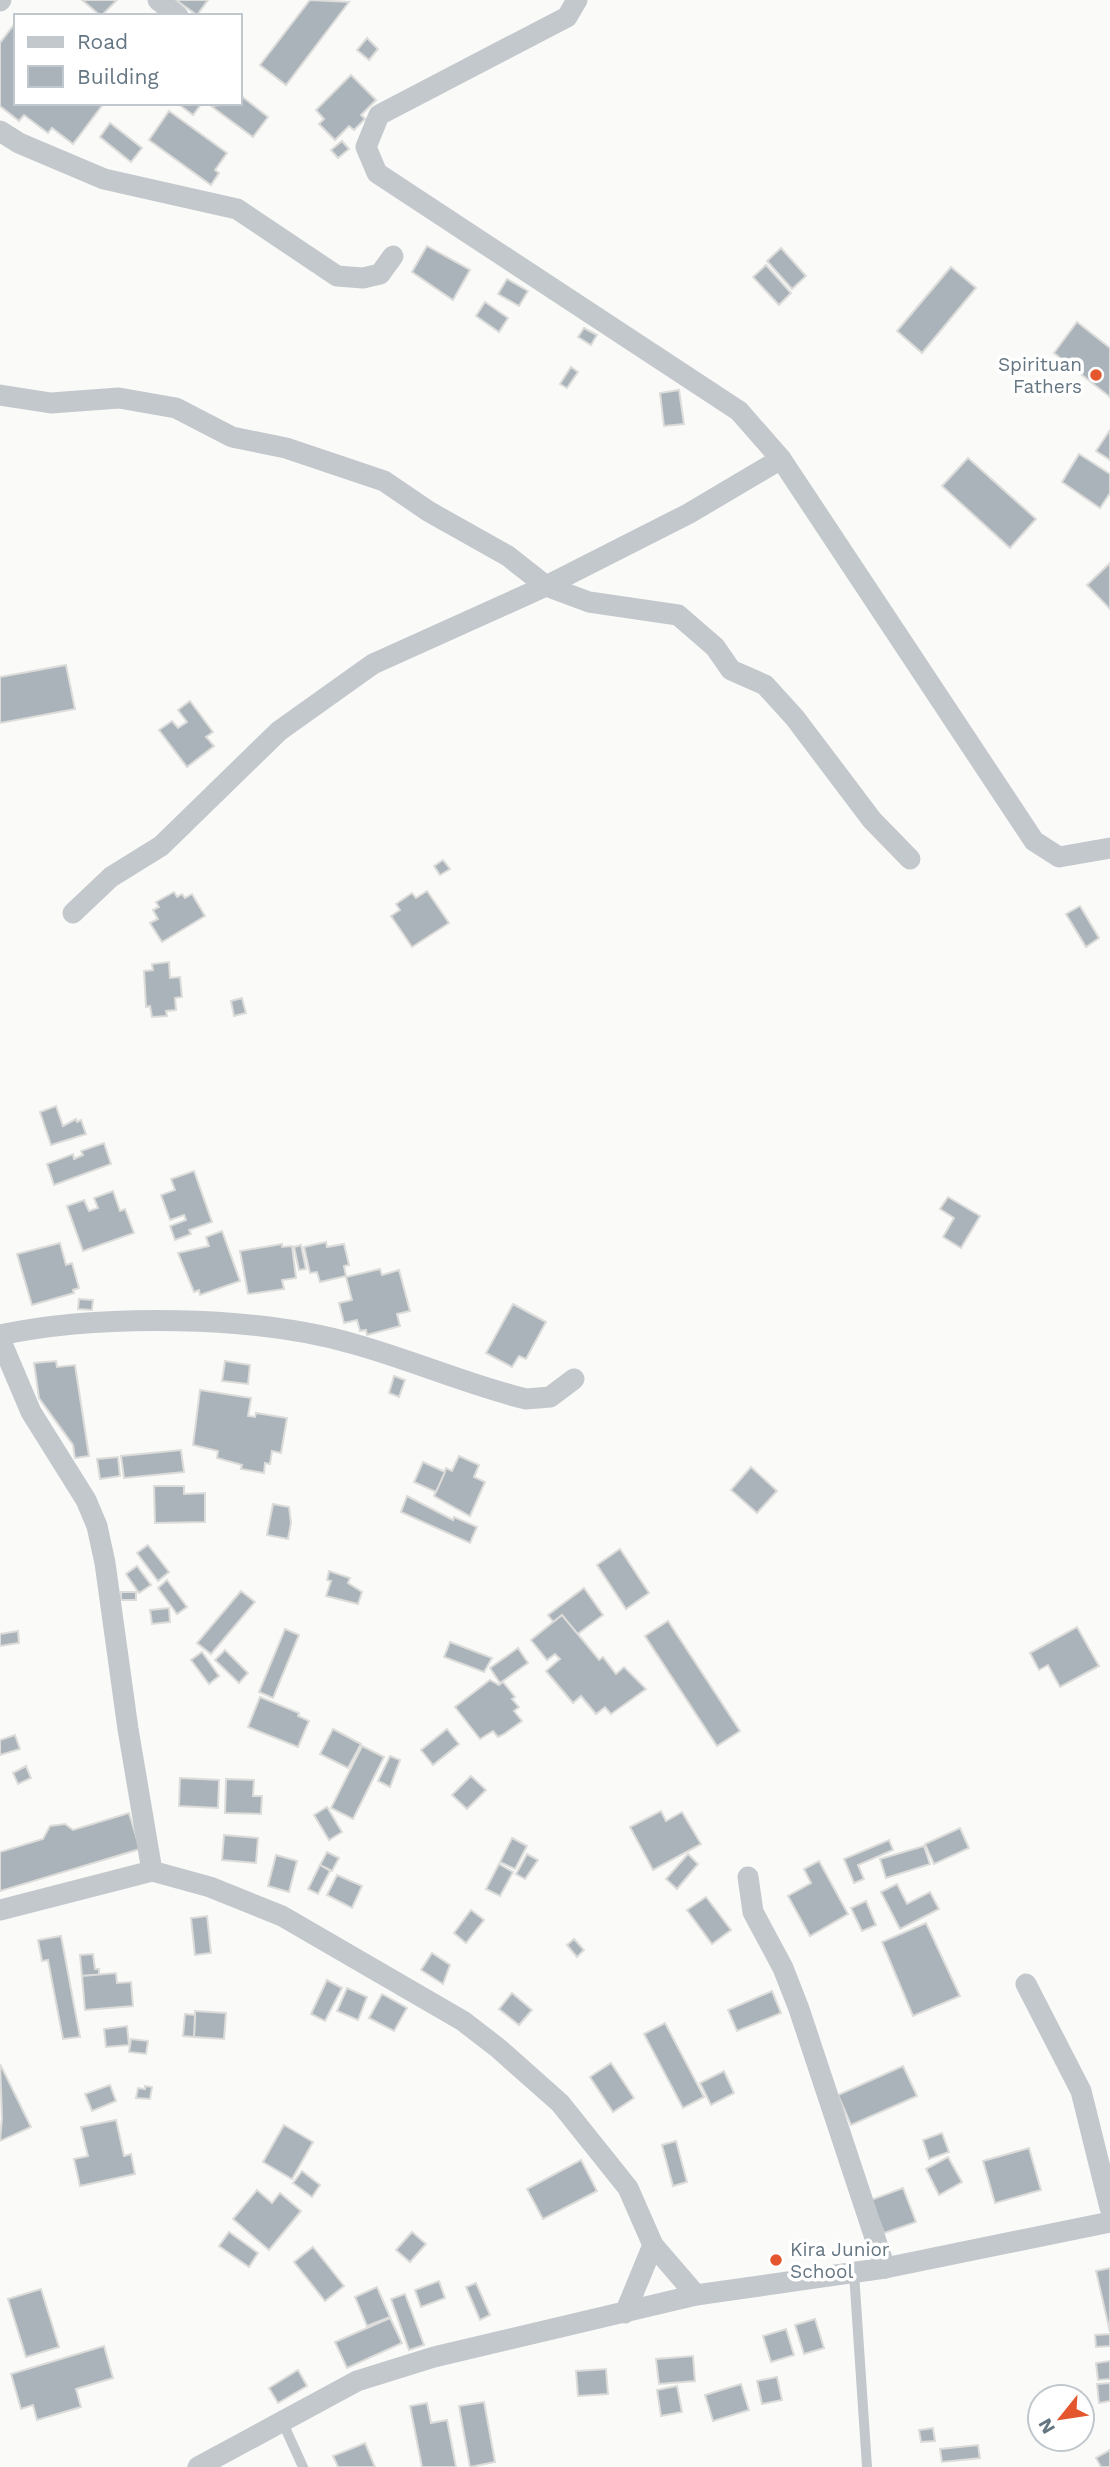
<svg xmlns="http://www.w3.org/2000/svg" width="1110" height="2467" font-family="'Work Sans',sans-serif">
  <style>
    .building { fill: #aab3b9; stroke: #dcdcda; stroke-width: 2 }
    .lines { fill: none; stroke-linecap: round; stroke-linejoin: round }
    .lane { stroke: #c3c8cc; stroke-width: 10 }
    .street { stroke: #c3c8cc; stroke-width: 21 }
    .poi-dot { fill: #e4572e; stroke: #fff; stroke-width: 2.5 }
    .labels { text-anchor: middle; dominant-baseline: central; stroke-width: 7; stroke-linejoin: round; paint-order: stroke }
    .poi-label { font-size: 19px; fill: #657683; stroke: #fff; text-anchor: end }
  </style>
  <rect width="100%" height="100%" fill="#fafaf8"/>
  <g class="building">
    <path d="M82,0H117L101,16Z"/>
    <path d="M176,0H208L197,15Z"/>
    <path d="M310,0L349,2L286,85L260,65Z"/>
    <path d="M16,22V103H104L73,144L52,128L48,133L24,115L19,121L0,106V43Z"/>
    <path d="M367,38L378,49L369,60L357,50Z"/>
    <path d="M351,75L376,100L361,115L365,119L354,130L349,126L335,140L319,124L324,119L316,110Z"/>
    <path d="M240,95L268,117L253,137L211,106L240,103Z"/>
    <path d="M177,103H202L193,115Z"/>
    <path d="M169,111L227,153L215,170L219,173L211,185L149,140Z"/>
    <path d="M110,123L142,148L131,162L100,137Z"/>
    <path d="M342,141L349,149L338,158L331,150Z"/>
    <path d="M427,246L470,270L453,300L412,272Z"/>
    <path d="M781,248L806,276L792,289L767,261Z"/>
    <path d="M766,265L791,293L779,305L753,277Z"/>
    <path d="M951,267L976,288L922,353L897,331Z"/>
    <path d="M507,279L528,291L519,306L498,294Z"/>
    <path d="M485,302L508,318L499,332L476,316Z"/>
    <path d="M1077,322L1110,348V397L1054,353Z"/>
    <path d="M584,328L597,335L591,345L578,337Z"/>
    <path d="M571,367L578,372L567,388L560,384Z"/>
    <path d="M679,390L684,424L664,426L660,393Z"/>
    <path d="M1110,430V460L1096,451Z"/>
    <path d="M1079,454L1110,474V493L1100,508L1062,482Z"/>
    <path d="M968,458L1036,519L1010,548L942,486Z"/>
    <path d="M1110,563V609L1087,585Z"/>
    <path d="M66,665L75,709L0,723V677Z"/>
    <path d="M190,701L213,732L206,737L214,746L187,767L159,730L172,721L178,728L187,722L178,710Z"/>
    <path d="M443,860L450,869L440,875L434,866Z"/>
    <path d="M427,891L449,923L412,947L391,916L400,910L396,904L412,893L416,898Z"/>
    <path d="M174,892L177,897L182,894L185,898L192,894L205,916L162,942L150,923L158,919L153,910L159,907L156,902Z"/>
    <path d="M1080,906L1099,938L1086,947L1066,914Z"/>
    <path d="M169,962L170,978L180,977L182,997L175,998L176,1010L166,1011L167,1016L152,1017L150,1006L146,1007L144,971L153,970L152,964Z"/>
    <path d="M242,998L246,1013L234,1016L231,1001Z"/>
    <path d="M56,1106L63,1126L76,1119L77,1122L81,1120L86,1134L51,1145L40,1112Z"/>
    <path d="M104,1143L111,1164L54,1185L47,1164L73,1154L74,1159L83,1155L81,1151Z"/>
    <path d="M194,1171L212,1222L189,1230L191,1234L175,1240L170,1226L186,1220L184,1215L170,1220L161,1195L175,1190L171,1179Z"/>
    <path d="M113,1191L120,1211L125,1209L134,1233L83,1251L67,1206L84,1200L89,1211L98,1208L94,1198Z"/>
    <path d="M948,1197L980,1216L961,1248L943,1237L954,1218L940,1209Z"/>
    <path d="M222,1231L240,1281L200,1295L199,1290L194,1292L178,1253L209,1246L206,1237Z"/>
    <path d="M326,1242L327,1247L344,1244L349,1265L344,1266L346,1276L320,1282L317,1272L310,1273L304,1247Z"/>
    <path d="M60,1243L66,1265L72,1263L79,1288L73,1290L74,1293L32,1305L17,1254Z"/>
    <path d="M282,1244V1247L292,1246L296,1278L282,1280L284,1289L248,1294L240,1251Z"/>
    <path d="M301,1245L306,1269L299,1270L294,1247Z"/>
    <path d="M380,1269L382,1275L399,1270L410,1311L397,1314L400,1326L367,1335L366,1330L360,1331L357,1320L344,1323L339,1303L352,1300L346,1277Z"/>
    <path d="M79,1299L93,1300L92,1310L78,1309Z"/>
    <path d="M513,1304L546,1322L526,1359L519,1356L512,1367L486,1353Z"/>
    <path d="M56,1361L57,1367L75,1365L89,1456L75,1458L73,1445L39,1398L34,1363Z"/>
    <path d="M225,1361L250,1365L248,1384L222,1381Z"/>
    <path d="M394,1376L405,1380L399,1397L389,1393Z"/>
    <path d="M200,1390L251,1398L248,1416L255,1417L256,1413L287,1418L281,1453L272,1451L270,1464L265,1463L264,1473L241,1469L242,1465L217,1458L218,1451L193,1445Z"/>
    <path d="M181,1450L184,1472L124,1478L121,1456Z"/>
    <path d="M459,1456L479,1465L474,1477L485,1482L470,1516L434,1496L446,1468L452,1471Z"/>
    <path d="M118,1457L120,1476L100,1479L97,1459Z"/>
    <path d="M423,1462L445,1472L436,1492L414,1482Z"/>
    <path d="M751,1467L777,1491L757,1513L731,1490Z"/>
    <path d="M154,1486H184V1494L205,1493V1522L155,1523Z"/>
    <path d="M407,1496L453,1520L454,1517L477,1527L470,1543L401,1512Z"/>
    <path d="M273,1504L289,1507L291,1523L288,1539L267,1535Z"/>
    <path d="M148,1545L169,1572L158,1581L137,1553Z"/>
    <path d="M620,1549L649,1593L626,1609L597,1565Z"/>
    <path d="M137,1566L151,1585L139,1593L126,1574Z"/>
    <path d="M329,1571L350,1578L348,1583L362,1592L358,1604L326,1596L331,1581L327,1580Z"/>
    <path d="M167,1580L187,1607L177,1614L158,1588Z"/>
    <path d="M584,1588L603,1615L568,1641L548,1615Z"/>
    <path d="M241,1591L255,1602L211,1654L197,1643Z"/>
    <rect x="121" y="1592" width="15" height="8"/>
    <path d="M169,1608L170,1622L152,1624L150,1610Z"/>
    <path d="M562,1615L599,1660L603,1657L616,1674L624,1667L646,1689L611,1714L605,1707L596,1714L581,1696L573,1703L546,1671L560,1659L555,1654L547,1660L531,1640Z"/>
    <path d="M668,1621L740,1731L717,1746L645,1636Z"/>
    <path d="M1077,1627L1099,1666L1060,1687L1048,1665L1039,1670L1030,1653Z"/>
    <path d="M285,1629L299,1635L273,1698L259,1692Z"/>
    <path d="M18,1631L19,1643L0,1646V1634Z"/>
    <path d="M450,1642L492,1658L484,1672L444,1657Z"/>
    <path d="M518,1648L528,1663L500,1683L490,1668Z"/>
    <path d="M225,1650L248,1673L239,1683L215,1660Z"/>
    <path d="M202,1652L219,1676L209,1684L191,1660Z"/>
    <path d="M490,1680L499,1685L503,1682L515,1697L512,1699L519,1707L514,1711L522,1721L504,1734L498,1737L493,1731L480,1739L455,1707Z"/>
    <path d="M260,1697L299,1713L298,1716L309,1721L298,1747L248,1727Z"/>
    <path d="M333,1729L361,1744L348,1768L320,1754Z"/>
    <path d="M447,1729L459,1744L433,1765L421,1750Z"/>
    <path d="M15,1735L20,1749L0,1755V1740Z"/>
    <path d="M362,1746L384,1757L353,1819L331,1808Z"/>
    <path d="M390,1756L400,1760L390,1787L378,1781Z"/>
    <path d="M26,1766L31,1778L18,1784L13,1773Z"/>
    <path d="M471,1776L486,1790L467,1809L452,1795Z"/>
    <path d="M180,1778L219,1780L218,1808L179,1806Z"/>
    <path d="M226,1779L254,1780L253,1796H262L261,1814L225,1813Z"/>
    <path d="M327,1807L342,1832L329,1840L314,1815Z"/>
    <path d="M661,1811L666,1821L682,1812L701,1844L653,1870L630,1827Z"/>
    <path d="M129,1813L140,1849L0,1891V1852L43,1839L50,1826L65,1824L73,1830Z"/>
    <path d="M960,1828L969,1848L934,1864L925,1844Z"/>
    <path d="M224,1835L258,1838L256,1863L222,1860Z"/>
    <path d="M512,1838L527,1846L515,1869L500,1862Z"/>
    <path d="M889,1840L893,1850L858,1865L864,1879L854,1883L844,1859Z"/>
    <path d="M924,1846L930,1864L886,1878L880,1859Z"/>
    <path d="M327,1852L339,1858L332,1871L320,1865Z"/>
    <path d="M527,1854L538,1860L525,1879L516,1874Z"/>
    <path d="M688,1854L698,1864L677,1889L666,1879Z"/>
    <path d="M276,1855L297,1861L289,1892L268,1886Z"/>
    <path d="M819,1861L848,1914L810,1936L788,1896L811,1883L804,1869Z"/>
    <path d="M499,1864L513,1872L500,1896L486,1889Z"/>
    <path d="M320,1865L330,1871L318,1894L308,1889Z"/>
    <path d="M337,1875L362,1886L352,1908L327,1895Z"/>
    <path d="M897,1884L907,1904L930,1892L939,1909L900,1929L881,1892Z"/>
    <path d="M706,1897L731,1930L712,1944L687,1910Z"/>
    <path d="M866,1901L876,1925L862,1931L851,1908Z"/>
    <path d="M471,1910L484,1920L466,1943L454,1933Z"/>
    <path d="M207,1916L211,1953L195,1955L191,1918Z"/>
    <path d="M926,1923L960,1996L913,2016L882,1942Z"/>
    <path d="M61,1936L80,2037L63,2039L48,1960L42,1961L38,1940Z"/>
    <path d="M574,1939L584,1950L577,1957L567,1945Z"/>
    <path d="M432,1953L450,1965L443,1984L421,1970Z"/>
    <path d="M93,1954L95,1969H99V1975L82,1976L80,1955Z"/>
    <path d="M116,1973L117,1983L131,1982L133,2006L85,2010L82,1976Z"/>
    <path d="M327,1980L342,1988L325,2021L311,2014Z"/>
    <path d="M347,1988L367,1997L358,2020L337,2011Z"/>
    <path d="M772,1991L781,2013L737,2031L728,2010Z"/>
    <path d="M512,1993L532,2010L519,2025L499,2009Z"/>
    <path d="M382,1994L407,2008L394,2031L369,2018Z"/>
    <path d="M195,2011L226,2013L224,2039L194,2037Z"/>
    <path d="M185,2014L195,2015L194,2037L183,2036Z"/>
    <path d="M665,2023L704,2097L683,2108L644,2034Z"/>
    <path d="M127,2026L129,2045L106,2047L104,2029Z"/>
    <path d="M131,2039L148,2041L146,2054L129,2052Z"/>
    <path d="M611,2063L634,2098L613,2112L590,2077Z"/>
    <path d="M0,2064L31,2127L0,2141L2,2118Z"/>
    <path d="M903,2066L917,2096L851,2125L838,2095Z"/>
    <path d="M724,2071L734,2093L711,2105L700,2083Z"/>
    <path d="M110,2085L116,2101L92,2111L85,2094Z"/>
    <path d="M145,2086L152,2087L150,2099L136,2098L138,2088L145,2089Z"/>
    <path d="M116,2120L124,2156L131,2154L135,2174L80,2186L74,2159L88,2156L81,2127Z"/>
    <path d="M284,2125L313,2142L292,2179L263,2162Z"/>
    <path d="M942,2133L949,2152L929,2159L923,2140Z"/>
    <path d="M676,2141L687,2182L673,2186L662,2145Z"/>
    <path d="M1029,2148L1041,2190L995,2203L983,2161Z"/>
    <path d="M948,2157L962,2182L939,2195L926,2169Z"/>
    <path d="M581,2160L597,2191L543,2219L527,2189Z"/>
    <path d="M302,2171L320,2185L312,2197L293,2183Z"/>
    <path d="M903,2188L916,2222L884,2233L871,2200Z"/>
    <path d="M257,2190L272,2203L280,2193L301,2211L269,2250L233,2219Z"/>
    <path d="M229,2232L258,2253L249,2267L219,2246Z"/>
    <path d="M412,2232L426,2244L410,2262L396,2250Z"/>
    <path d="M313,2247L344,2286L325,2301L294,2262Z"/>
    <path d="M1110,2268V2332L1096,2271Z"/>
    <path d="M439,2281L445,2298L421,2307L415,2290Z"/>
    <path d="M476,2283L490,2315L480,2320L466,2287Z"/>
    <path d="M377,2287L390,2317L367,2326L355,2297Z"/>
    <path d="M41,2289L59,2347L26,2357L8,2299Z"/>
    <path d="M405,2294L424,2345L409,2350L391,2299Z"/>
    <path d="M390,2318L402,2343L347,2368L335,2342Z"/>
    <path d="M815,2319L824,2348L804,2354L795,2325Z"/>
    <path d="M786,2329L794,2355L771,2362L763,2336Z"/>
    <path d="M1110,2334V2346L1096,2347L1095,2335Z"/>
    <path d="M104,2346L113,2378L76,2389L81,2407L37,2420L33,2405L21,2409L11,2374Z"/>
    <path d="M693,2356L695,2381L659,2384L656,2359Z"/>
    <path d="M1110,2361V2379L1098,2380L1096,2363Z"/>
    <path d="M606,2369L608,2394L578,2396L576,2371Z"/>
    <path d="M298,2370L307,2386L278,2403L269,2388Z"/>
    <path d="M777,2377L782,2400L762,2404L757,2381Z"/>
    <path d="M1110,2383V2401L1099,2403L1097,2384Z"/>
    <path d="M741,2384L749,2410L713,2421L705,2395Z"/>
    <path d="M677,2386L682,2412L661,2416L657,2390Z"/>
    <path d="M484,2402L495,2462L470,2467L459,2406Z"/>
    <path d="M427,2403L431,2423L447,2420L456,2467H422L410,2406Z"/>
    <path d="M933,2428L935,2441L921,2442L919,2430Z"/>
    <path d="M365,2443L375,2467H338L333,2456Z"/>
    <path d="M978,2445L980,2458L942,2462L940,2449Z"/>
    <path d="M1110,2450V2467H1101L1096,2458Z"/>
  </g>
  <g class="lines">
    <g class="lane">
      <path d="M854,2273L867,2467"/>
      <path d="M282,2421L303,2467"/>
    </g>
    <g class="street">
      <path d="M158,0L178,16"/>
      <path d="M577,0L567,17L379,115L366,147L377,173L739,411L781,459L1034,841L1059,857L1110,848"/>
      <path d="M0,1L1,0"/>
      <path d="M0,131L19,143L104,179L237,209L337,276L363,278L380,274L393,256"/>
      <path d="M0,395L51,403L119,398L176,408L232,437L286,448L384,481L428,511L508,556L546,586L589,602L678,615L715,647L731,670L765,685L795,718L872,820L910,859"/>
      <path d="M73,913L111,877L161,846L279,731L373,664L546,586L688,514L781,459"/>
      <path d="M0,1335C100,1314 255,1315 354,1344C412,1360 468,1385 526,1399L550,1397L574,1379"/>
      <path d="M0,1339L31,1412L86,1500L97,1526L105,1563L128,1729L152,1871L210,1887L282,1916L463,2021L498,2048L560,2103L628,2188L653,2245L696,2295"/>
      <path d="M748,1877L753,1912L783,1968L799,2009L885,2268"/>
      <path d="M0,1910L152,1871"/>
      <path d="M1026,1984L1081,2091L1110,2208"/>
      <path d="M625,2313L653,2245"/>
      <path d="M198,2467L357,2381L434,2357L696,2295L885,2268L1110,2222"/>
    </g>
  </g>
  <g class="poi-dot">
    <circle cx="1096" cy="375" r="7"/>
    <circle cx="776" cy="2260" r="7"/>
  </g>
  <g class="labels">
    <g class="poi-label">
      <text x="1082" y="364">Spirituan<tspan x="1082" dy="22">Fathers</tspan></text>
      <text x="790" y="2249" text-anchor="start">Kira Junior<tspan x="790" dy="22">School</tspan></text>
    </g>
  </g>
  <rect x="14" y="14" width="228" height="91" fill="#ffffff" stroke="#c1c8cd" stroke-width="2"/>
  <rect x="28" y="37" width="35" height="10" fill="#c3c8cc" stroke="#c1c8cd" stroke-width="2"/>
  <text x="77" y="49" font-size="21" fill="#657683">Road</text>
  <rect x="28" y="66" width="35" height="21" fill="#aab3b9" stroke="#c1c8cd" stroke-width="2"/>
  <text x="77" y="84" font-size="21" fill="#657683">Building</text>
  <g transform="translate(1061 2418) rotate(240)"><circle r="33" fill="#ffffff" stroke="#c1c8cd" stroke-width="2"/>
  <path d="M0-5L12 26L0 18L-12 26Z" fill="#e4572e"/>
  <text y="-10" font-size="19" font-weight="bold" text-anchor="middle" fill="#657683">N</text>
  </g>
</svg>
